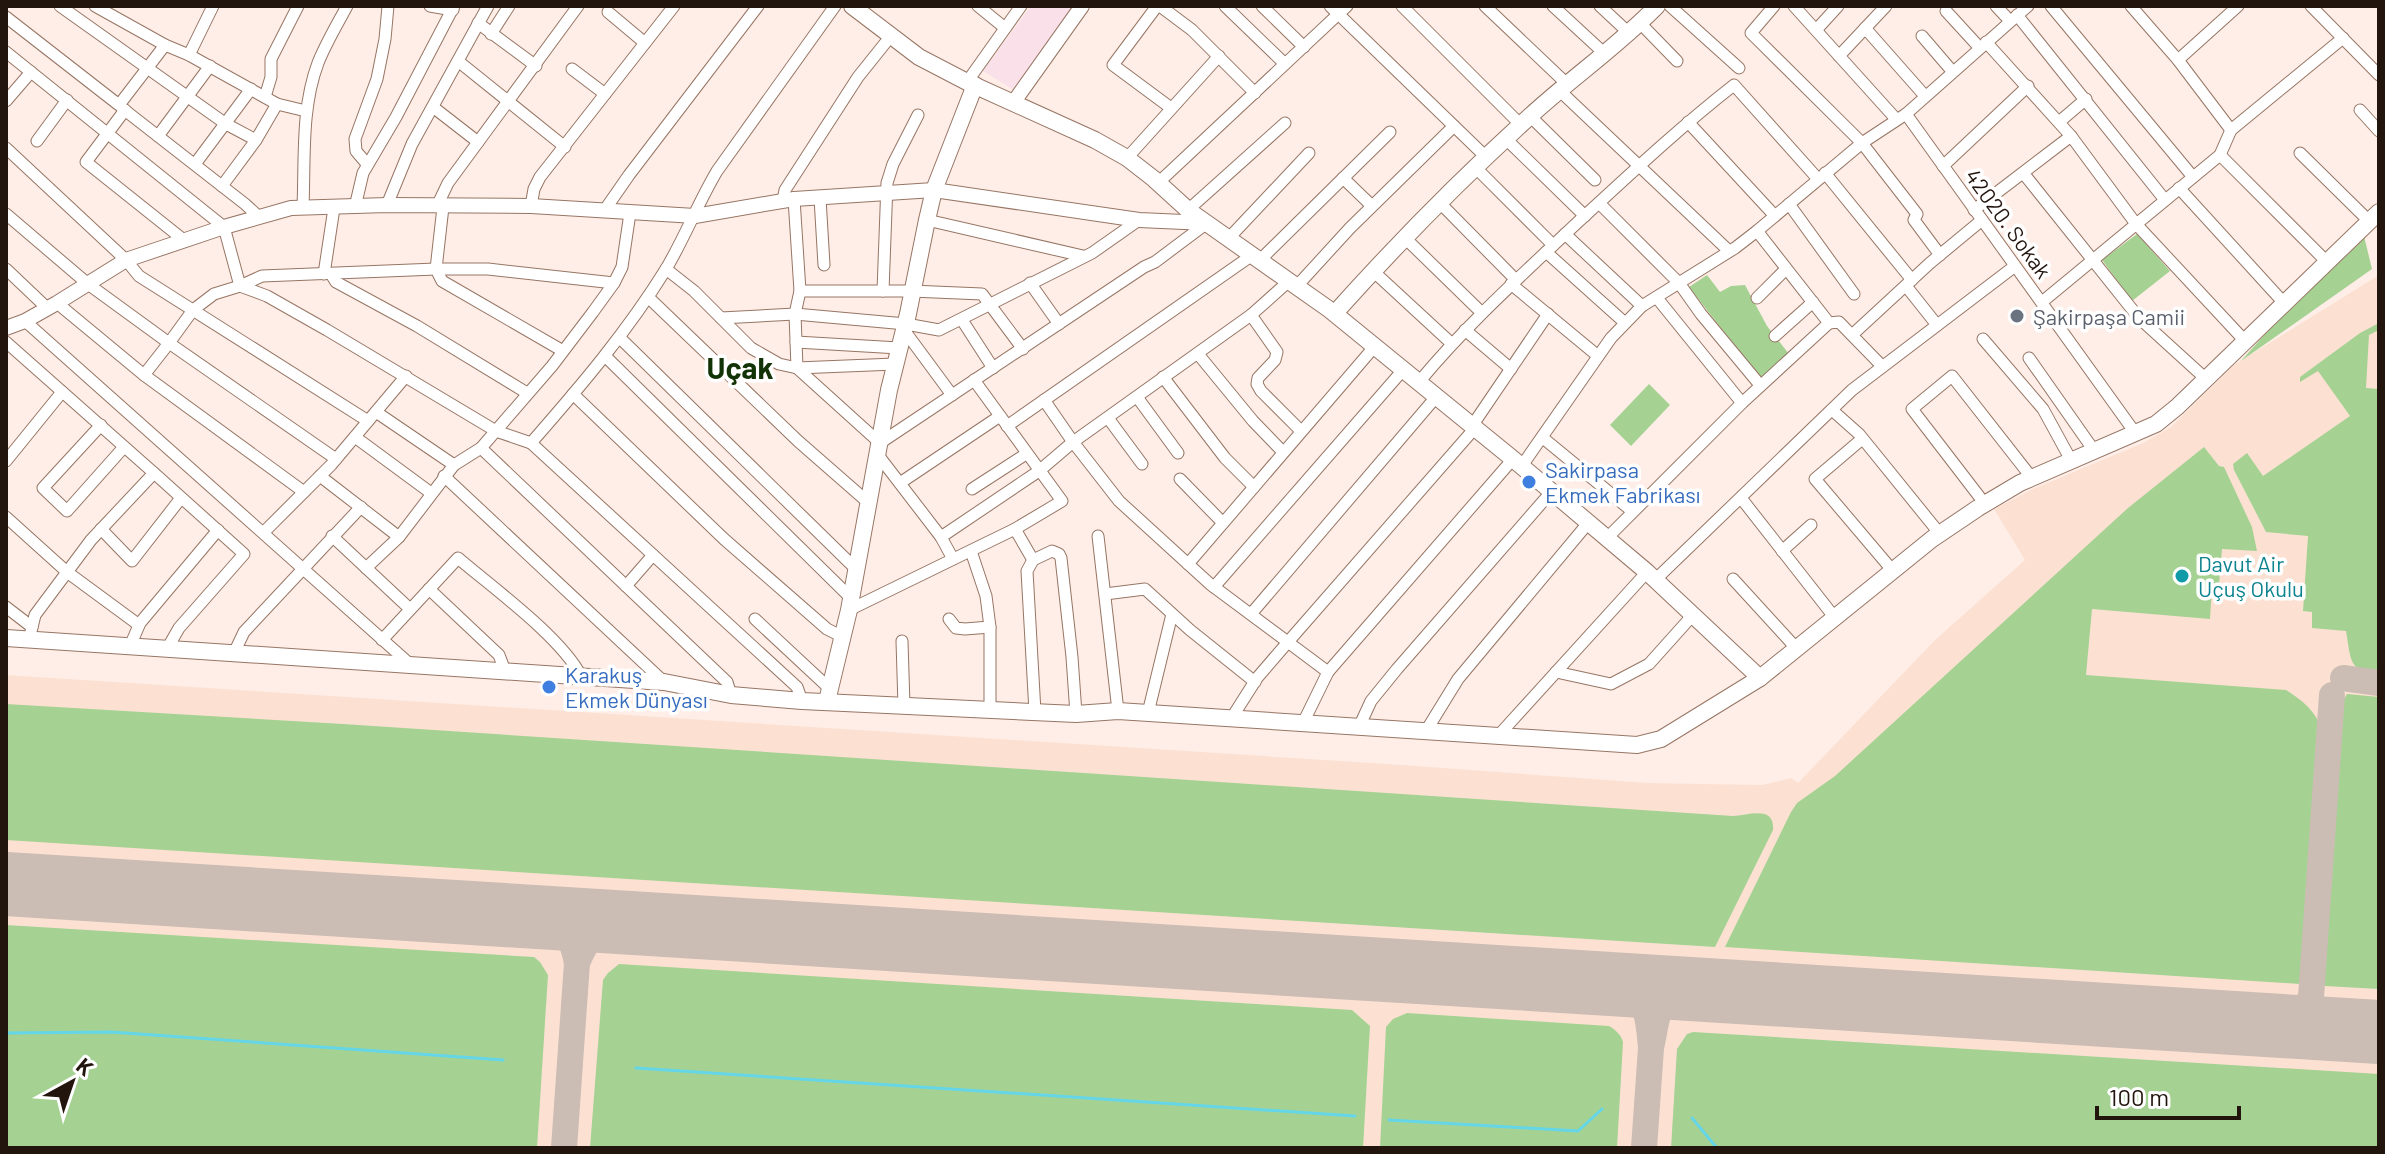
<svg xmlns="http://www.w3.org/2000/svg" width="2385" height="1154" font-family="Barlow,sans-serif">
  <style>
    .commercial { fill: #f9e0e9 }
    .built { fill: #fce1d3 }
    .green { fill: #a5d293 }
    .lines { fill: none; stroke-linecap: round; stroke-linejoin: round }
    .stream { stroke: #64d6e7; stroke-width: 3 }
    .taxiway { stroke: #cbbcb4; stroke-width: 26 }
    .runway { stroke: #cbbcb4; stroke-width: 64 }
    .minor-casing { stroke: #977564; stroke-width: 13 }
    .tertiary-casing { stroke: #977564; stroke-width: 16 }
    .secondary-casing { stroke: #977564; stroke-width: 18 }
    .minor { stroke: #fff; stroke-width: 11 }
    .tertiary { stroke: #fff; stroke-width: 14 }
    .secondary { stroke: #fff; stroke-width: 16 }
    .worship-dot { fill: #6b7280; stroke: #fff; stroke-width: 3 }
    .shop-dot { fill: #3f7fe0; stroke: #fff; stroke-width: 3 }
    .culture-dot { fill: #0f9aa8; stroke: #fff; stroke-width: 3 }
    .labels { text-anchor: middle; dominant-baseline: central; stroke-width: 7; stroke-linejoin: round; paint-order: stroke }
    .street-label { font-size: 22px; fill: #22150e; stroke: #fff }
    .worship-label { font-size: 22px; fill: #5b616d; stroke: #fff; text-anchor: start }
    .shop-label { font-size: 22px; fill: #366cbe; stroke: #fff; text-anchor: start }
    .culture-label { font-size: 22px; fill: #0d838f; stroke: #fff; text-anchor: start }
    .district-label { font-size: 30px; font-weight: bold; fill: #123306; stroke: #fff }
  </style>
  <rect width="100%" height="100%" fill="#feeee7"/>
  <path class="commercial" d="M1031,6H1077L1017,92L983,71Z"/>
  <path class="built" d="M2379,275V1148H6V675L1403,765L1648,783L1762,785L1791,778L1798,783L1935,640L2025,560L1994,509L2033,489L2143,443L2171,427L2234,365Z"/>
  <g class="green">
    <path d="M2137,234L2170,271L2132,301L2102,260Z"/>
    <path d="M2364,236L2372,269L2241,361L2281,316Z"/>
    <path d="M1707,275L1720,292L1731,286L1745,285L1767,326L1789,354L1762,381L1689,287Z"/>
    <path d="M2379,323V330L2369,335L2366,388L2379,389V675C2347,672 2351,657 2346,631L2312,628V612L2303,611L2308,536L2266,532L2234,470L2233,464L2247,453L2263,476L2350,416L2318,371L2300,382V377L2360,333Z"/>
    <path d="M1649,384L1670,405L1631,446L1610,425Z"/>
    <path d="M2204,447L2219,466L2224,467L2252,527L2257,551L2222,549L2219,585L2212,586L2210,619L2092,609L2086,675L2286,690C2307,703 2320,716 2325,741L2308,974L2300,984L1725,947L1791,812L1797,803L1835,776L2128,508Z"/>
    <path d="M2347,694L2379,697V989L2325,986L2318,973L2340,707Z"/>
    <path d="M6,704L343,724L1733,816C1749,815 1775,805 1773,830L1715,947L6,840Z"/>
    <path d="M6,925L534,957L540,962L548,975L537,1148H6Z"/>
    <path d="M619,964L1352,1010L1370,1026L1363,1148H590L603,980L608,973Z"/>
    <path d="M1407,1013L1609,1026C1616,1030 1621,1035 1623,1042L1617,1148H1380L1386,1027L1393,1019Z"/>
    <path d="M1693,1032L2379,1074V1148H1671L1677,1049L1687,1034Z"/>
  </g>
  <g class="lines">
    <g class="stream">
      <path d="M6,1033L111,1032L503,1060"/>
      <path d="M636,1068L1355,1116"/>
      <path d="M1692,1118L1717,1148"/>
      <path d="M1389,1120L1578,1131L1602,1109"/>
    </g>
    <g class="taxiway">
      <path d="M2343,678L2379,683"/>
      <path d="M543,917C566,925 573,941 577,963C589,934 598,925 630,922"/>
      <path d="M1620,984C1648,991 1649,1025 1651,1048C1659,1013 1654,994 1695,989"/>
      <path d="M2281,1025C2295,1020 2305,1010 2311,997L2332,695"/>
      <path d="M564,1148L577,963"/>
      <path d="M1644,1148L1651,1048"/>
    </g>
    <path class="runway" d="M6,884L2379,1032"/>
    <g class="minor-casing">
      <g id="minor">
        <path d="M60,6L226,124L256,140"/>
        <path d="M95,6L165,45L189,55L277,104L306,111"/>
        <path d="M430,6L453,10"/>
        <path d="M978,6L1005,28"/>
        <path d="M1157,6L1113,65L1171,108"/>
        <path d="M1160,6L1192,30L1255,93"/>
        <path d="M1225,6L1285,64"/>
        <path d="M1262,6L1304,47"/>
        <path d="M1330,6L1487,158"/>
        <path d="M1402,6L1521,125"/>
        <path d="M1485,6L1568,85"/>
        <path d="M1553,6L1605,54"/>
        <path d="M1600,6L1630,34"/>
        <path d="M1670,6L1739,68"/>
        <path d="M1774,6L1751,33L1862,143L1917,214L1914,220L1940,255"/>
        <path d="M1794,6L1896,119"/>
        <path d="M1996,6L2010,21"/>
        <path d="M2051,6L2193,177"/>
        <path d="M2131,6L2178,60L2231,130"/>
        <path d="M2311,6L2379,75"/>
        <path d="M1946,11L1979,47"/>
        <path d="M608,12L645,43"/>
        <path d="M2017,15L2165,200"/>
        <path d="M6,17L119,105L165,45"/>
        <path d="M478,23L536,66"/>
        <path d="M1640,23L1677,61"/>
        <path d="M1865,28L1925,96"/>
        <path d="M1817,29L1838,6"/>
        <path d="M491,34L509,6"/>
        <path d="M1922,36L1952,71"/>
        <path d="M1986,42L2071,136L2136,224L2245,341"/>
        <path d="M6,52L224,227L240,286L214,294L193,310L169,343L336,459"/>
        <path d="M189,55L213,6"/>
        <path d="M1839,56L1886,6"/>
        <path d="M2178,60L2238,6"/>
        <path d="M458,61L565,147"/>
        <path d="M572,69L605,94"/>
        <path d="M967,82L1021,6"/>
        <path d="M1560,91L1729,251"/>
        <path d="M265,97L271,77V59L298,6"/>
        <path d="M6,101L31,72"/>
        <path d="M433,107L478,142"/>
        <path d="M122,108L245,204L258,216"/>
        <path d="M125,110L86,162L185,241"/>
        <path d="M2360,110L2379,131"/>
        <path d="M1906,114L2136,434"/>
        <path d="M1530,116L1595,180"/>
        <path d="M1688,122L1775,216"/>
        <path d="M2059,122L2086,99"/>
        <path d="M158,136L210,66"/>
        <path d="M1506,139L1585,216"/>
        <path d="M37,141L67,100"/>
        <path d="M6,148L126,260L139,276L368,421"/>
        <path d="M2300,153L2369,221"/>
        <path d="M2220,155L2327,262"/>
        <path d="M1127,158L1219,56"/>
        <path d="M195,164L251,89"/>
        <path d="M367,164L356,151L355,139L377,79L385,39L388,6"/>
        <path d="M1943,166L2028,86"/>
        <path d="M1476,168L1553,245"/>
        <path d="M1825,173L1912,280"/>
        <path d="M2024,174L2139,318L2206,379"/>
        <path d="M1343,178L1372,206"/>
        <path d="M1158,183L1347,6"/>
        <path d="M222,186L256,140L277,104"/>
        <path d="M2179,188L2284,303"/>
        <path d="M820,198L824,265"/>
        <path d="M794,199L800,291L795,314L797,368L880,443L1144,267L1155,262L1207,223"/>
        <path d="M783,201L785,190L858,77L890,37"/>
        <path d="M1440,203L1516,280"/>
        <path d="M1599,203L1679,283L1701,314L1760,385"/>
        <path d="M1789,204L1854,294"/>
        <path d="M387,205L412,144L488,6"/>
        <path d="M437,206L448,183L578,6"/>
        <path d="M531,206L534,189L540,177L674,6"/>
        <path d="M303,207C305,159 301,108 318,63C326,43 337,25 347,6"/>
        <path d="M355,207L363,173L396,117L454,6"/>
        <path d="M443,207L436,269L442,281L563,351"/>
        <path d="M1188,210L1285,123"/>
        <path d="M1974,210L2071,136"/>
        <path d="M604,211L629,175L758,6"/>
        <path d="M6,214L88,284L169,343L144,375L304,492"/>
        <path d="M927,220L1083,256"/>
        <path d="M1565,234L1642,306"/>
        <path d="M1404,237L1482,313"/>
        <path d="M1228,239L1309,153"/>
        <path d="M1546,252L1624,322"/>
        <path d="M1259,261L1390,132"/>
        <path d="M6,269L47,308"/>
        <path d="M666,269L694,291L751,348L779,364L797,368L895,364"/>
        <path d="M1373,271L1451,343"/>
        <path d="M324,274L334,208"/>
        <path d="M331,274L336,282L417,326L527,393"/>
        <path d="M614,283L488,269H436L262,276L240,286L267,296L327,330L496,431L531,443C580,387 627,332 666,269C685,237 698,203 717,171L835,6"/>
        <path d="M1030,283L1059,324"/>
        <path d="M1511,284L1598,356"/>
        <path d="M1906,286L1937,325"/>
        <path d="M1296,287L1350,228L1454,126"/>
        <path d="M800,291H911L982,294L1023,349"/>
        <path d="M883,291L887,183L893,164L918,115"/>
        <path d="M648,297L798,441L870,504"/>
        <path d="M1657,298L1742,403"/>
        <path d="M1757,298L1786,269"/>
        <path d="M2042,302L2220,155L2231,130L2343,38"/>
        <path d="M57,303L144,375"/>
        <path d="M1251,315L1277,352L1275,360L1258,378L1257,384L1261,391L1301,431"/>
        <path d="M721,318L795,314L906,324L939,330L1092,253L1139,220"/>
        <path d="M962,320L993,368"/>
        <path d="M25,321L411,665"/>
        <path d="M1829,323L1839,322L1882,366"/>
        <path d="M904,330L952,395"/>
        <path d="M1465,330L1511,369"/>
        <path d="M1852,335L1930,263L1982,220"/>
        <path d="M1775,336L1813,302"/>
        <path d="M620,338L857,570"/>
        <path d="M1983,339L2043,409L2072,462"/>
        <path d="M6,342L154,473"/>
        <path d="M796,342L899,348"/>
        <path d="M1198,354L1253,421L1283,452"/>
        <path d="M605,356L851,598"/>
        <path d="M2029,358L2095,452"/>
        <path d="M1163,377L1225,458L1254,487"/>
        <path d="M1419,382C1467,324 1523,274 1578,222C1629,175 1679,128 1734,85L1818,179"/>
        <path d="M573,394L724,539L827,629L843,637"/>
        <path d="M1137,397L1178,453"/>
        <path d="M1044,400L1073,442L1119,501L1210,584L1328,672L1303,723"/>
        <path d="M1832,410L1859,434L1940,534"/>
        <path d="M376,412L454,465"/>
        <path d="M1108,418L1142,464"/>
        <path d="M101,425L43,488L67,511L124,447"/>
        <path d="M1007,426L1251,256"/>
        <path d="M1472,426L1548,314"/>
        <path d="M355,437L431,493"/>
        <path d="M1543,438L1632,511"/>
        <path d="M1862,439L1815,479L1893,571"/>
        <path d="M531,443L797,687L802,701"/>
        <path d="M481,448L727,682L731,695"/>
        <path d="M878,455L941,537L953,559"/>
        <path d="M6,461L62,392"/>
        <path d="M1521,467L1611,338L1642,306L1735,248L1757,231L1862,143L1906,114L2028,6"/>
        <path d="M320,476L399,537"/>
        <path d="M444,476L663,681"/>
        <path d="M1180,479L1223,523"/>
        <path d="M900,483L1000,416"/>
        <path d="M972,489L1026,454"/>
        <path d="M1741,498L1835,618"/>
        <path d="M1985,504L1912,409L1952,376L2032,478"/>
        <path d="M6,517L67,572L139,625"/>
        <path d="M101,529L132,561L181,498"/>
        <path d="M1015,529L1033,560"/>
        <path d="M264,532L331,465L406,376"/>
        <path d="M332,536L410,609"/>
        <path d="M1098,536L1118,711"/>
        <path d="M941,537L1039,471L1073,442L1251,315L1288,282"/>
        <path d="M1607,538L1742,403L1829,323L1757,231"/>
        <path d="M971,551L986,596L990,627V710"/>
        <path d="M1782,551L1811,525"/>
        <path d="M1188,564L1375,346"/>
        <path d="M366,568L399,537L454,465L481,448L552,366L593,312L614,283L622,267L630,213"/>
        <path d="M1733,579L1797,649"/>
        <path d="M1655,580L1852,390L2015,266"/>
        <path d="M626,586L653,555"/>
        <path d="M1214,587L1403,370"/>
        <path d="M429,589L499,655L505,671"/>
        <path d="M1105,594L1145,589L1190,630L1255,682"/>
        <path d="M6,607L32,627"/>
        <path d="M849,610L1015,529L1062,501L974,380"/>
        <path d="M1251,614L1436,397"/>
        <path d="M755,619L829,688"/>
        <path d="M949,619L956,628L965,629L990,627"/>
        <path d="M29,640L35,615L91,540L154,473L244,554L179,628L167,649"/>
        <path d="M382,640L458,558C493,588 561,637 581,676"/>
        <path d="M902,641L904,706"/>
        <path d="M130,646L140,623L218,530"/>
        <path d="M234,653L244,632L361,507"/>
        <path d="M1328,672L1513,459"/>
        <path d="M1556,672L1611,684L1649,664L1692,616"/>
        <path d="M1035,712L1027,571L1033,560L1052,551L1059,554L1061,558L1072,657L1076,714"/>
        <path d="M1148,713L1172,614"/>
        <path d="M1231,719L1257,678L1288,642L1475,428"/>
        <path d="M1359,727L1371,701L1397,669L1552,491"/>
        <path d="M1426,731L1458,679L1589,522"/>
        <path d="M1498,736L1647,572"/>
      </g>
    </g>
    <g class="tertiary-casing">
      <g id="tertiary">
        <path d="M1013,103L1082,6"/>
        <path d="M6,328L25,321L57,303L126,260L224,227L291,208L387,205L531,206L695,216L794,199L934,190L1139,220L1207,223"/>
      </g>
    </g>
    <g class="secondary-casing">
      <g id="secondary">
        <path d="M852,6L919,57L967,82L1095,140L1127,158L1154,179L1188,210L1330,310L1513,459L1647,572L1760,678L1932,539L1978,508L2020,483L2156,424L2177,407L2379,212"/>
        <path d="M1335,313C1396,245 1460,180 1528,118C1570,79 1617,47 1657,6"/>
        <path d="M6,638L664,682L731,695L802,701L1076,714L1118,711L1637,745L1661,739L1760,678"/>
        <path d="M827,701L849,610L889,390L908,314L927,220L934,190L975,85"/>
      </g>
    </g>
    <use href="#minor" class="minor"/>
    <use href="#tertiary" class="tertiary"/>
    <use href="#secondary" class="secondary"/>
  </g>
  <circle class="worship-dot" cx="2017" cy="316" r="8"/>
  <g class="shop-dot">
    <circle cx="1529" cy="482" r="8"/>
    <circle cx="549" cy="687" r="8"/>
  </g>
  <circle class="culture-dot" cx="2182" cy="576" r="8"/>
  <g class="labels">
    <g class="street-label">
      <text transform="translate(2009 223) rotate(54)">42020. Sokak</text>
    </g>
    <g class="worship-label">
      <text x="2033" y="316">Şakirpaşa Camii</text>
    </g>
    <g class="shop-label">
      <text x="1545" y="469">Sakirpasa<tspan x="1545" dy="25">Ekmek Fabrikası</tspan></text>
      <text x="565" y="674">Karakuş<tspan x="565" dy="25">Ekmek Dünyası</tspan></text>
    </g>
    <g class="culture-label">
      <text x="2198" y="563">Davut Air<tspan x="2198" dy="25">Uçuş Okulu</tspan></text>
    </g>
    <g class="district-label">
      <text x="740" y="367">Uçak</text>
    </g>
  </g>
  <rect width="2385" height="1154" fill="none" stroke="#22150e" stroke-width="16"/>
  <g transform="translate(72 1082) rotate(40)" stroke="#ffffff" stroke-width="6" paint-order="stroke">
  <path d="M0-6L14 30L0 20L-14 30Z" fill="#22150e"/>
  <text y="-12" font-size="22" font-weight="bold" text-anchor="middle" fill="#22150e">K</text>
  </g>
  <path d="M2097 1106v12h142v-12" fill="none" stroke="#22150e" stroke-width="4"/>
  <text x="2109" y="1106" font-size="24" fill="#22150e" stroke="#ffffff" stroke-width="6" paint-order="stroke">100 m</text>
</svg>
